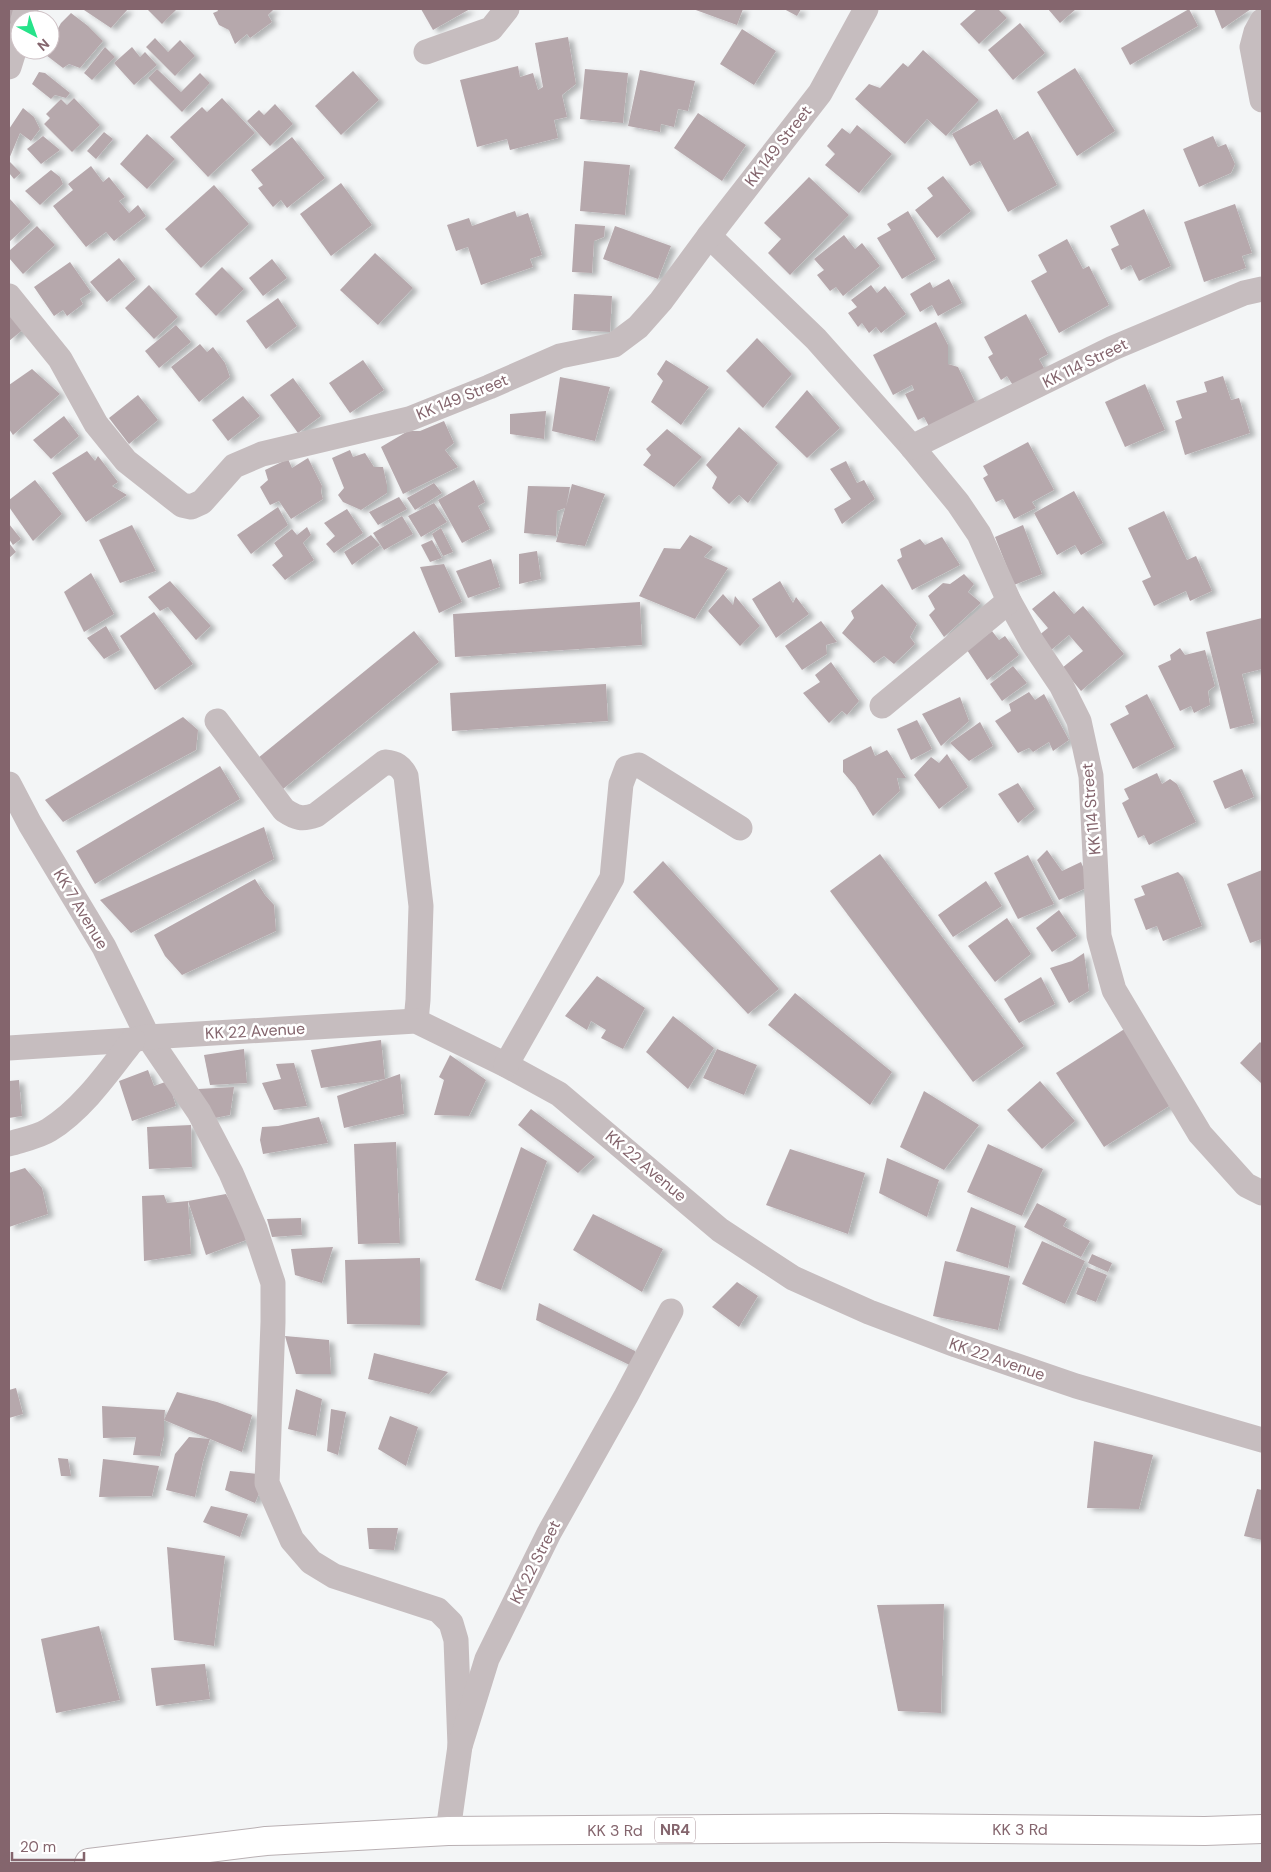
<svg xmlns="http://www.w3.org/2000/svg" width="1271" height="1872" font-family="'DM Sans',sans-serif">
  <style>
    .building { fill: #b6a8ac; filter: url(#shadow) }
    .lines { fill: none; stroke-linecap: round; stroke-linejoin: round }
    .highway-casing { stroke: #b9b0b3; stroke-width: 30 }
    .minor { stroke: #c6bdbf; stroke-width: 25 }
    .highway { stroke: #fff; stroke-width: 28 }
    .labels { text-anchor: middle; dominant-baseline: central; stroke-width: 5; stroke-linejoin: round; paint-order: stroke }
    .shield { fill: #fff; stroke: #a99399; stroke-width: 1 }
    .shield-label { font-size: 15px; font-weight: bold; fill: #84656d }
    .street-label { font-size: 16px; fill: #84656d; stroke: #fff }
  </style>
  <defs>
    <filter id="shadow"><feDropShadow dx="5.5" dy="3" stdDeviation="2.5" flood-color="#0004"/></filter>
  </defs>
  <rect width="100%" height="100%" fill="#f3f5f6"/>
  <g class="building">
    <path d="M9,9H15L12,26L9,22Z"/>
    <path d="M85,9H128L111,28L84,10Z"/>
    <path d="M147,9H177L162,24Z"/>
    <path d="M217,9H274L268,15L272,22L250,38L247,34L235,44L229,30L219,25L213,13L218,11Z"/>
    <path d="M421,9H470L433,30Z"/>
    <path d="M693,9H743L737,25Z"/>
    <path d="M784,9H801L797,16Z"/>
    <path d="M977,9H998L1007,18L979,44L960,24Z"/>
    <path d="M1048,9H1076L1060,23Z"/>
    <path d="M1189,9L1198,26L1130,65L1121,48Z"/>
    <path d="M1214,9H1251L1222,29Z"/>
    <path d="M71,13L88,26L103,41L80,68L69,64L63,68L42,52L44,50H50V43L61,23Z"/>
    <path d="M1020,23L1045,53L1013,80L988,50Z"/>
    <path d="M742,29L776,51L754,85L720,64Z"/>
    <path d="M568,37L576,84L562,95L567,117L554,120L558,138L510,150L507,139L477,147L460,80L518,66L520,77L533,73L538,90L543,87L535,43Z"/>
    <path d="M155,38L168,52L180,40L195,56L175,76L146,47Z"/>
    <path d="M105,47L115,57L92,80L84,73Z"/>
    <path d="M132,47L140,57L145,52L157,65L134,85L114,63Z"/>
    <path d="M923,50L979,100L946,136L927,119L905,144L855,99L869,84L880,88L903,63L908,67Z"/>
    <path d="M1075,68L1115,131L1077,156L1037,92Z"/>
    <path d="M157,69L181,92L200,73L210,83L182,112L148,78Z"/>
    <path d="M585,69L628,73L623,123L580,119Z"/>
    <path d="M640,70L695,81L688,111L678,109L674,127L661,124L660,132L628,126Z"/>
    <path d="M353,71L379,100L341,135L315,106Z"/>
    <path d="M39,72L45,73L70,93L66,98L55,95L51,99L32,84Z"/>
    <path d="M74,98L100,125L72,152L44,124L50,118L46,114L61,99L67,105Z"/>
    <path d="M222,98L255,133L208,177L170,137L202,107L207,112Z"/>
    <path d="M275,104L293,124L270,146L247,121L259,110L264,115Z"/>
    <path d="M23,108L34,117L40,129L31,141L20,133L9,159V129Z"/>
    <path d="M997,109L1014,140L1028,131L1057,185L1008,212L980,161L970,166L952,134Z"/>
    <path d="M698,113L746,145L722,181L674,148Z"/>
    <path d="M857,125L892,154L859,193L825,165L835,154L827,146L842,128L850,134Z"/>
    <path d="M104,132L113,139L96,159L87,151Z"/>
    <path d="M147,134L175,159L147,189L120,164Z"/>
    <path d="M43,136L60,150L41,164L27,149Z"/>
    <path d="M1213,136L1218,147L1226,144L1235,164L1231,173L1199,187L1183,149Z"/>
    <path d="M292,137L325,178L287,208L281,200L273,207L258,188L263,185L251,170Z"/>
    <path d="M9,161L21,173L14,179L9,173Z"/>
    <path d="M584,161L630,165L625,215L580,211Z"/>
    <path d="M91,166L103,182L109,177L125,197L119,201L129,213L138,205L146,216L114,241L106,232L86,247L53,206L73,190L68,184Z"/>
    <path d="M51,170L60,177L63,184L40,205L25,191Z"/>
    <path d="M943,176L971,211L937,238L915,210L933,196L927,188Z"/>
    <path d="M809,177L849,215L790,275L768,253L781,239L764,223Z"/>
    <path d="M341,183L372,225L331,256L300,214Z"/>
    <path d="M214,185L249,224L201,268L165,229Z"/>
    <path d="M9,198L31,222L9,242Z"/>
    <path d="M1235,204L1252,253L1242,256L1246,268L1204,282L1184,222Z"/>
    <path d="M1144,209L1171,266L1139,281L1131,265L1121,270L1111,249L1119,245L1110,226Z"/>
    <path d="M515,211L517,217L528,213L542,255L530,259L533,267L481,285L468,247L456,251L447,225L469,218L472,226Z"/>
    <path d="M908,211L936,259L902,279L877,238L891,230L887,224Z"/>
    <path d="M575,224L605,226L604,237L594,241L592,273L572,272Z"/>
    <path d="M37,226L55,245L23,274L9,258V251Z"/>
    <path d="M615,226L671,246L658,279L603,259Z"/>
    <path d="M844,235L855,249L862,243L880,266L843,296L836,287L830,291L817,275L824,270L814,259Z"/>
    <path d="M1067,239L1083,269L1089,266L1109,305L1059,333L1031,281L1047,272L1038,255Z"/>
    <path d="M375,253L413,288L378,325L340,290Z"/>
    <path d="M119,258L136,279L107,302L90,282Z"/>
    <path d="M272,259L287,278L263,296L249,278Z"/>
    <path d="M70,262L91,292L80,299L83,304L67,316L63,310L54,316L34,287Z"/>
    <path d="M222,267L244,289L216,316L195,294Z"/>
    <path d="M949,279L962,303L938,316L932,305L920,312L910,294L930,282L933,288Z"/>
    <path d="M149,285L178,317L154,339L125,308Z"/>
    <path d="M871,285L877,293L885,286L906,314L881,333L876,327L869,333L862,323L858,327L848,313L857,307L851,300Z"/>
    <path d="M574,294L612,296L610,332L572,330Z"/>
    <path d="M278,298L297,326L266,349L246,321Z"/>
    <path d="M9,308L25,328L9,341Z"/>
    <path d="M1026,314L1048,354L1039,359L1045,370L1014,387L1007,376L1001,380L988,357L993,354L984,337Z"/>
    <path d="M936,322L948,345V364L958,367L977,406L931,430L924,417L918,420L905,394L914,390L912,385L893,395L873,355Z"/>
    <path d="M176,325L191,342L159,368L145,351Z"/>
    <path d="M757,338L792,374L763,408L726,371Z"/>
    <path d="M200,344L207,352L213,347L225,363L230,377L199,402L171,367Z"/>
    <path d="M363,360L384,390L350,413L329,383Z"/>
    <path d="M666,360L709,387L681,425L651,402L663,381L657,374Z"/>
    <path d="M32,369L60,394L13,435L9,429V385Z"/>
    <path d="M1223,376L1231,400L1239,398L1250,433L1185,455L1175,421L1182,418L1176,401L1207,392L1204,382Z"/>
    <path d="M560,377L610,387L595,441L552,431Z"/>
    <path d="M293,378L321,416L298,433L270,395Z"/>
    <path d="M1145,384L1165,430L1125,447L1105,402Z"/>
    <path d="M807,390L840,428L807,458L775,427Z"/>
    <path d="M138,395L158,420L129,444L109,418Z"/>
    <path d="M243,396L260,416L228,441L212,420Z"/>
    <path d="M546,411L544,439L510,434V414Z"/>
    <path d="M64,416L79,436L51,459L33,440Z"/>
    <path d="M444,421L454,443L445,450L458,467L403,494L381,447L408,431H420Z"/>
    <path d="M739,427L778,463L748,503L739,495L729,504L712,488L717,477L706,465Z"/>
    <path d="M667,429L702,457L674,487L643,465L651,455L646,449Z"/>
    <path d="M1028,442L1054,490L1032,502L1036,508L1014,519L1003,499L996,502L983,478L988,475L983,466Z"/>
    <path d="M350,450L353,457L365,453L374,467H383L387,485V493L361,510L343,502L338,495L344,488L332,458Z"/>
    <path d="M87,451L95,461L98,456L118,482L112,486L127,495L86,522L52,473Z"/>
    <path d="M308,458L322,486L321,492L323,499L291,519L279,501L270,505L260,487L268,480L265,470L288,459L292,468Z"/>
    <path d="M846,461L857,483L864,480L875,499L842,524L834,509L851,499L830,469Z"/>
    <path d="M35,480L62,514L33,541L9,507V500Z"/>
    <path d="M474,480L485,502L478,506L490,529L462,543L438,500Z"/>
    <path d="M434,483L442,493L415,510L407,498Z"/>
    <path d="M572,484L605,494L585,546L556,542L565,508L557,511L556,536L524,533L528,486L570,487L566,507Z"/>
    <path d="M1074,491L1103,543L1081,555L1075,545L1057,555L1034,513Z"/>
    <path d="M399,497L407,509L378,525L369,512Z"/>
    <path d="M434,503L447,522L421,537L408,516Z"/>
    <path d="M278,507L288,525L251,554L237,535Z"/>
    <path d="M347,509L363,533L334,553L326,544L335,536L324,523Z"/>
    <path d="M1164,511L1187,560L1196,556L1212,591L1190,601L1186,591L1154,606L1142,581L1151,577L1128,528Z"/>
    <path d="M402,516L413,534L384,550L373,533Z"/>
    <path d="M9,524L21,539L13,545L9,539Z"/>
    <path d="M132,525L156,571L120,583L99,540Z"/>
    <path d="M1023,525L1042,574L1014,585L995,537Z"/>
    <path d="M307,527L311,535L303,543L314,560L285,580L272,565L283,556L274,543L292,529L297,535Z"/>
    <path d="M441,528L453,552L443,556L432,534Z"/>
    <path d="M371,535L380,545L352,565L344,552Z"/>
    <path d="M690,535L713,547L704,557L728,568L695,619L639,596L664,548L680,549Z"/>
    <path d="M942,537L960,565L912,590L897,560L902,557L900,549L920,539L925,545Z"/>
    <path d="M432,540L442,558L430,562L421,545Z"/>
    <path d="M9,543L16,552L9,558Z"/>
    <path d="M537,551L541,579L519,584V554Z"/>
    <path d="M491,559L500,587L468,598L456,571Z"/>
    <path d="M444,564L462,602L439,613L420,567Z"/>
    <path d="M91,573L114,614L84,632L64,592Z"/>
    <path d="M964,574L974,584L968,592L981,603L944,637L929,615L935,609L928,596L943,583L950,584Z"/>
    <path d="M170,581L211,626L196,640L168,607L160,611L148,597Z"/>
    <path d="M780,581L793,603L796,597L809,614L776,638L752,599Z"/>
    <path d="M882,584L917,624L910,637L915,644L894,664L884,656L874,663L842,633L854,618L851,611Z"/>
    <path d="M1054,591L1074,614L1083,606L1124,654L1081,691L1062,668L1083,651L1069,635L1050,651L1038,636L1048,628L1032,609Z"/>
    <path d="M723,594L733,605L735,596L760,626L740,646L708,611Z"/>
    <path d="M640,602L642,645L455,657L453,614Z"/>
    <path d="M154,612L193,664L155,690L120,636Z"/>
    <path d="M1262,618V669L1242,674L1254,723L1230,729L1206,632Z"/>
    <path d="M821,621L837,642L826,645L827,654L802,670L785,646Z"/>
    <path d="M106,626L120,650L104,659L87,638Z"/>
    <path d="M414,631L439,662L283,789L258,758Z"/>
    <path d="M992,631L999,640L1005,636L1019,655L987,680L967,650Z"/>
    <path d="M1180,648L1185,655L1205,650L1215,686L1208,691L1210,705L1194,713L1191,706L1180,711L1158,666L1171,660L1170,655Z"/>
    <path d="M831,662L859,701L847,715L842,711L829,723L803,693L820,682L815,675Z"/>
    <path d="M1013,666L1027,683L1002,701L990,684Z"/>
    <path d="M606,684L608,721L452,731L450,693Z"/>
    <path d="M1029,692L1035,700L1044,694L1069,740L1053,751L1049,742L1033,752L1029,748L1018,753L995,721L1011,711L1009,704Z"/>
    <path d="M1147,694L1175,747L1133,769L1110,724L1129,714L1125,706Z"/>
    <path d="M960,697L969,721L941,746L922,714Z"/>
    <path d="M183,717L198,730L196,750L63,822L45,800Z"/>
    <path d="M917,720L932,749L911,760L897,729Z"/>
    <path d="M980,722L993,746L969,761L950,743Z"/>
    <path d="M871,746L875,756L887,750L906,778H897L900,791L873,816L855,786L843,772V760Z"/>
    <path d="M947,754L968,787L939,809L914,775L931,757L939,763Z"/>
    <path d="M220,766L240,799L95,884L76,851Z"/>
    <path d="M1242,769L1254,797L1225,809L1213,781Z"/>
    <path d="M1157,773L1162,784L1170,779L1177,784L1196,822L1149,845L1144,835L1138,838L1122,803L1129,799L1124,789Z"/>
    <path d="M1018,783L1035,809L1018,823L998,794Z"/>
    <path d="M264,827L274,859L131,933L100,900Z"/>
    <path d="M1047,850L1062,871L1081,862L1091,886L1059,900L1037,860Z"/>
    <path d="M880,854L1024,1046L973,1082L830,891Z"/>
    <path d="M1028,855L1054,904L1018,919L994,873Z"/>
    <path d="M663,861L779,989L748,1014L633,892Z"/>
    <path d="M1262,870V939L1250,943L1227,884Z"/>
    <path d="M1178,872L1183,877L1202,926L1163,941L1157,926L1146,930L1134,899L1145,895L1141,886Z"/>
    <path d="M255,879L265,895L274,905L276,931L182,975L165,956L154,935Z"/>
    <path d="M986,881L1002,906L953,937L938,915Z"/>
    <path d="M1059,910L1077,936L1052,952L1036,928Z"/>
    <path d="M1007,918L1031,954L995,982L968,946Z"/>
    <path d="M1084,953L1089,991L1069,1003L1050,968L1072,961Z"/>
    <path d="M597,976L645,1008L623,1049L601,1038L606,1030L591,1021L587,1030L565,1016Z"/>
    <path d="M1041,977L1055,1004L1019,1023L1004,999Z"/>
    <path d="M795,993L892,1072L870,1105L768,1025Z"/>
    <path d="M673,1016L714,1048L688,1089L646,1052Z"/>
    <path d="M1126,1028L1174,1103L1104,1147L1056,1073Z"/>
    <path d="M381,1040L385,1079L321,1088L311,1050Z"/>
    <path d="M1260,1042L1262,1044V1084L1240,1063Z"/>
    <path d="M244,1049L247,1083L210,1085L204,1055Z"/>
    <path d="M717,1049L757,1065L744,1095L703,1078Z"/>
    <path d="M450,1055L486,1080L469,1116L434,1115L444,1080L439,1077Z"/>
    <path d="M294,1063L307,1106L274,1110L262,1083L281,1079L276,1064Z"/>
    <path d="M148,1070L154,1086L168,1081L176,1106L132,1121L119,1081Z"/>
    <path d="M400,1074L404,1114L344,1128L337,1096Z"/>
    <path d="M19,1080L22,1116L9,1118V1081Z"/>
    <path d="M1040,1081L1075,1121L1042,1149L1007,1110Z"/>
    <path d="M234,1087L230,1115L210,1119L198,1089Z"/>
    <path d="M924,1091L979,1125L944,1170L900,1147Z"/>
    <path d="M531,1109L595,1157L578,1173L518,1125Z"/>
    <path d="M319,1117L328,1143L263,1154L260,1140L262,1127L278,1126Z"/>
    <path d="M191,1125L192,1167L149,1169L147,1127Z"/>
    <path d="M396,1142L400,1243L358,1244L354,1144Z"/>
    <path d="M988,1144L1043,1169L1022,1216L967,1192Z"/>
    <path d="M521,1147L547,1161L501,1290L475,1280Z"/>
    <path d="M790,1149L865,1173L848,1234L766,1205Z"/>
    <path d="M887,1158L939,1180L927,1217L879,1193Z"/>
    <path d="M25,1168L42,1188L48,1214L9,1227V1173Z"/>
    <path d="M226,1194L249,1239L206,1255L188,1201Z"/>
    <path d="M164,1195L167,1203L188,1201L191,1254L144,1261L142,1196Z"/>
    <path d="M1037,1203L1067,1219L1063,1226L1090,1241L1081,1257L1024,1227Z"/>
    <path d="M971,1207L1016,1226L1008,1268L956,1251Z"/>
    <path d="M593,1214L663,1249L642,1292L573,1250Z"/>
    <path d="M301,1218L302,1235L272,1237L267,1219Z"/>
    <path d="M1042,1241L1085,1261L1065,1304L1022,1284Z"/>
    <path d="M333,1247L322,1283L295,1275L291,1249Z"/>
    <path d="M1092,1254L1112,1263L1108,1272L1088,1263Z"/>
    <path d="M420,1258V1325L347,1324L345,1260Z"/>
    <path d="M945,1261L1010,1276L998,1330L933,1316Z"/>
    <path d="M1087,1267L1107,1275L1096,1302L1076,1294Z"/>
    <path d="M737,1282L758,1296L739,1327L712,1307Z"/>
    <path d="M539,1303L635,1351L638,1369L536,1320Z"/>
    <path d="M285,1336L329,1340L331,1374H296Z"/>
    <path d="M374,1353L448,1372L429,1394L368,1379Z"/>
    <path d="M16,1388L23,1414L9,1418V1390Z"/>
    <path d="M296,1389L322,1399L316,1436L288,1429Z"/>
    <path d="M177,1392L217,1402L252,1415L242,1452L210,1439L203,1461L195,1497L166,1490L175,1454L189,1437L210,1439L164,1420V1436L160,1456L133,1455L136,1437L103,1438L102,1406L165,1410L164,1420Z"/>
    <path d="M331,1409L346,1412L338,1455L327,1451Z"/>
    <path d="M390,1416L418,1427L406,1466L378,1449Z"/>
    <path d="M1094,1441L1153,1455L1139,1509L1087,1508Z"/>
    <path d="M58,1458L68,1459L71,1476H61Z"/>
    <path d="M103,1459L159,1466L152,1496L99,1497Z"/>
    <path d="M230,1471L267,1475L255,1503L225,1490Z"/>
    <path d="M1257,1489L1262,1490V1540L1244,1536Z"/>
    <path d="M211,1506L248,1514L240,1537L203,1522Z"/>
    <path d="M367,1528H398L394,1550L369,1549Z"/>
    <path d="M167,1547L225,1556L214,1646L174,1640Z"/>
    <path d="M944,1604L941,1713L898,1711L877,1605Z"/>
    <path d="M99,1626L120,1700L56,1713L41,1639Z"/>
    <path d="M205,1664L210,1699L156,1706L151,1668Z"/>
  </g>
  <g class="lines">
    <g class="highway-casing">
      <path id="highway" d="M89,1863L266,1841L448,1831L885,1828L1205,1831L1262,1829"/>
    </g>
    <g class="minor">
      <path d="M23,20L26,9"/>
      <path d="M1262,21L1256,32L1252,47L1262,100"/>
      <path d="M426,52L491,29L507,9"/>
      <path d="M9,67L20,32"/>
      <path d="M709,236L816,339L912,447L958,503L979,534L1009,601L1032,642L1061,685L1079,721L1091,776L1099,936L1114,990L1200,1134L1246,1185L1262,1193"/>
      <path d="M9,296L60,359L96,424L126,461L182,505L191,507L202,502L234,466L262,454L409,419L489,387L560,356L614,345L638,327L661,301L709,236L820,93L866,9"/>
      <path d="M912,447L1113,348L1244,293L1262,289"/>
      <path d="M882,706L1009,601"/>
      <path d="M217,721L284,810C296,818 302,820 316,815L385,762C396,763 401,766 406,776L421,906L418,1000L416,1021"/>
      <path d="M9,784L30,824L104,947L148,1037L199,1112L231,1173L255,1229L273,1283V1322L267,1483L292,1540L311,1562L334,1576L438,1610L451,1623L456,1640L460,1746"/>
      <path d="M9,1048L133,1040L148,1037L416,1021L506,1065L559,1094L720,1230L793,1278L869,1312L956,1345L1076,1386L1262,1440"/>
      <path d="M506,1065L612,878L621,784L627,768L639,765L740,828"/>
      <path d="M9,1144C21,1140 38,1137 49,1130C83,1109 109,1071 133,1040"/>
      <path d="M448,1831L460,1746L487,1659L549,1533L626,1396L671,1311"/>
    </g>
    <use href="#highway" class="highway"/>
  </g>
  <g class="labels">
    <rect class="shield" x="655" y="1817.5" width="40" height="25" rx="4"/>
    <g class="shield-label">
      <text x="675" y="1830">NR4</text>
    </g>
    <g class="street-label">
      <text transform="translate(778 146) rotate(-52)">KK 149 Street</text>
      <text transform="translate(1085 363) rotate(-26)">KK 114 Street</text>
      <text transform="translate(462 397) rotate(-22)">KK 149 Street</text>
      <text transform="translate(1091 809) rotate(-95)">KK 114 Street</text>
      <text transform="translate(81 909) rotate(59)">KK 7 Avenue</text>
      <text transform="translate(255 1031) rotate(-3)">KK 22 Avenue</text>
      <text transform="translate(646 1166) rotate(40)">KK 22 Avenue</text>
      <text transform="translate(997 1359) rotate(19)">KK 22 Avenue</text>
      <text transform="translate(535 1562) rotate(-63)">KK 22 Street</text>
      <text x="1020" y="1829">KK 3 Rd</text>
      <text x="615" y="1830">KK 3 Rd</text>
    </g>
  </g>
  <rect width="1271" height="1872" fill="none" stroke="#84656d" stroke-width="20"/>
  <g transform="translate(35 35) rotate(139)"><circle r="24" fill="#ffffff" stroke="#cec1c5"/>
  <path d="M0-4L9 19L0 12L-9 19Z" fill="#26e38a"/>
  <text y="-8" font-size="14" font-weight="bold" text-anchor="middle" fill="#84656d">N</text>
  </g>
  <path d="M12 1852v8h72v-8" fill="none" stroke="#84656d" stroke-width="2.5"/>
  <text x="20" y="1852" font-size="15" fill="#84656d" stroke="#ffffff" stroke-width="4" paint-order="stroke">20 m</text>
</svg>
